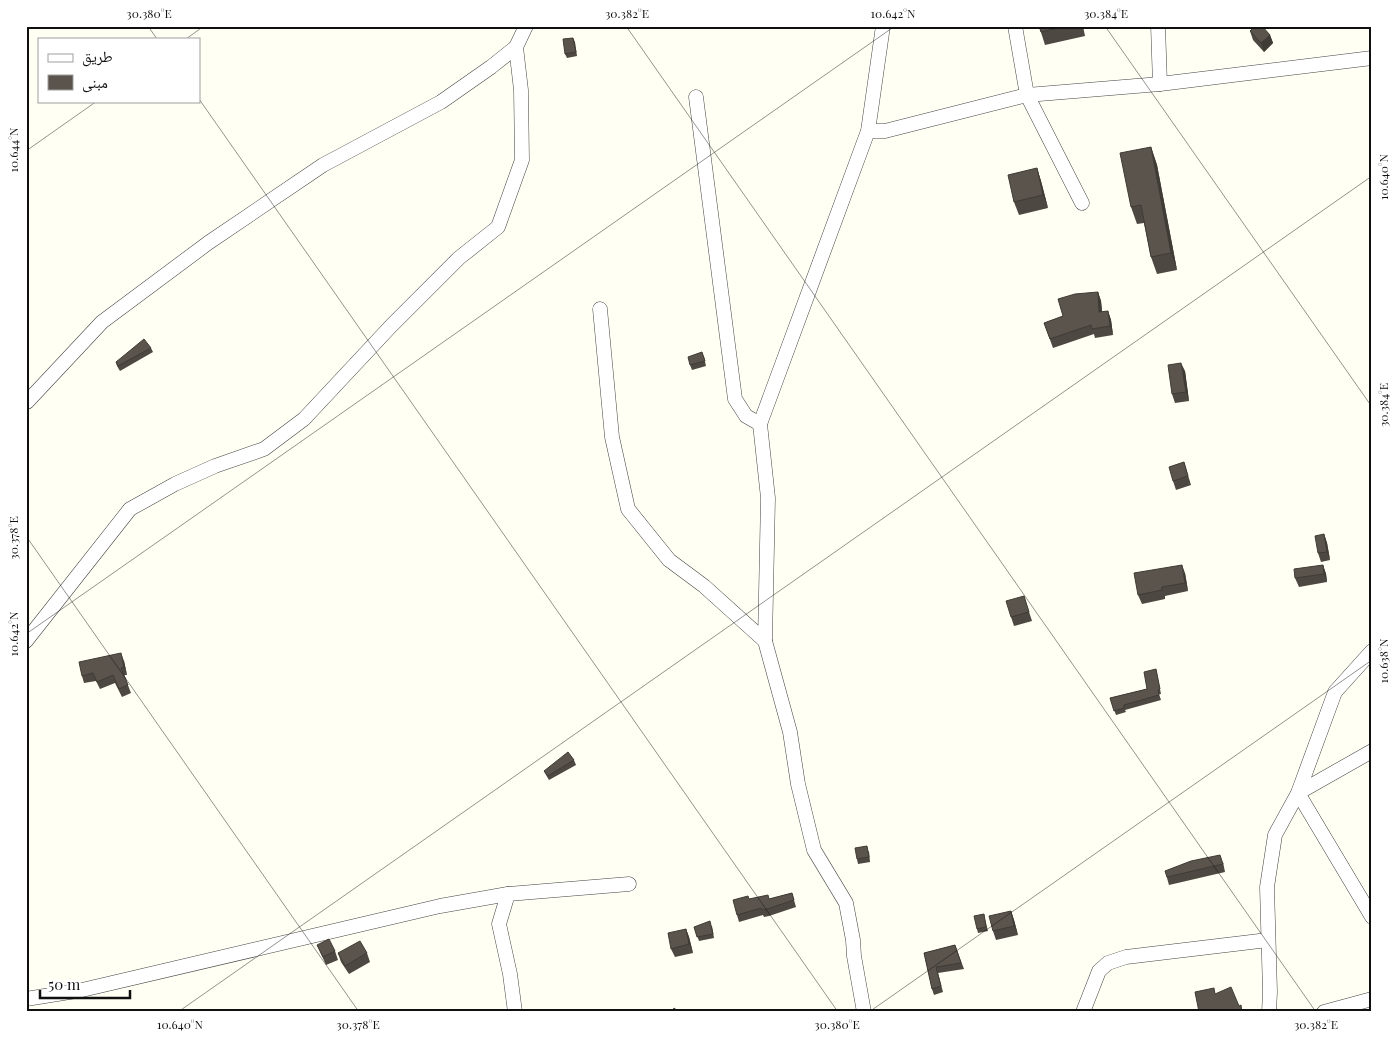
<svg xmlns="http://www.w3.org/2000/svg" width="1398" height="1038" font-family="'Playfair Display','Noto Naskh Arabic',serif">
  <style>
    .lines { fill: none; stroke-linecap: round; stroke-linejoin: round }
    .minor-casing { stroke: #434343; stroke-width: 15 }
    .minor { stroke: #fff; stroke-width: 14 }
    .wall { fill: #4d4841 }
    .shaded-wall { fill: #3f3b35 }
    .building { fill: #5a544c; stroke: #3f3b35 }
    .ticks { fill: none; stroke: #101010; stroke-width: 1; stroke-opacity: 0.45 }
    .neatline { fill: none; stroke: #101010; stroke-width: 2 }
    .ticks-label { font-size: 12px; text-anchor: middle; fill: #101010 }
  </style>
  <rect width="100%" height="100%" fill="#fffff3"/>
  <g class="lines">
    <g class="minor-casing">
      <g id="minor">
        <path d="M1015,26L1027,95L1082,203"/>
        <path d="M1158,26L1160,84"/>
        <path d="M696,97L735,399L746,416L760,424"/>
        <path d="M868,131H885L1027,95L1160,84L1372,58"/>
        <path d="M600,309L612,437L628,509L669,560L704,586L765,641L790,732L798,784L814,850L846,903L853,940L854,956L864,1012"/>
        <path d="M27,402L102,322L208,243L323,165L441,102L491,67L516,47L526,26"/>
        <path d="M26,641L130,509L175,484L215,466L264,449L304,419L391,326L459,258L498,227L522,160L521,90L516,47"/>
        <path d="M765,641L768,498L760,424L868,131L883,26"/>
        <path d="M1372,751L1298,793L1372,917"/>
        <path d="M26,999L82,990L440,906L508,894"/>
        <path d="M515,1012L510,974L499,924L508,894L629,884"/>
        <path d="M1083,1012L1099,971L1108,963L1126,957L1268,940"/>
        <path d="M1269,1012L1270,992L1267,887L1275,835L1298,793L1335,692L1372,651"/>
        <path d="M1324,1012L1372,999"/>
      </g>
    </g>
    <use href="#minor" class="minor"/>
  </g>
  <g class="wall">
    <path d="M1039,26H1083L1085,36L1045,45Z"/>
    <path d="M1250,31L1270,35L1273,43L1264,52L1253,40Z"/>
    <path d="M573,38L575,42L577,56L567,58L565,54Z"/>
    <path d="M1151,147L1157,165L1177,270L1157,274L1151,257L1144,223L1137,224L1131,207Z"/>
    <path d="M1037,168L1041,181L1048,208L1019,215L1014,202Z"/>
    <path d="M1098,292L1101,301L1102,312L1108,311L1111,320L1113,335L1095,338L1094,334L1053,348L1044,323L1063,316Z"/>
    <path d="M151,348L153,352L120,371L117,366L116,362Z"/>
    <path d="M704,357L706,366L692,370L690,365Z"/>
    <path d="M1185,371L1189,401L1175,403L1172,394Z"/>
    <path d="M1184,462L1191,485L1176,490L1173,481Z"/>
    <path d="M1324,534L1327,543L1330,560L1321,562L1318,553Z"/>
    <path d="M1323,565L1326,574L1327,582L1299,587L1295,578Z"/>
    <path d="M1185,573L1188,591L1165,596V599L1142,604L1138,595Z"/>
    <path d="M1024,596L1032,621L1014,626L1011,617Z"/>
    <path d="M124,661L127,675H124L131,693L122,697L115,683L100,689L96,681L84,683L82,676Z"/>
    <path d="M1156,669L1161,694H1159L1161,700L1125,710L1126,712L1116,715L1110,698L1147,689Z"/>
    <path d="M574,760L576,765L549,780L546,775L544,771Z"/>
    <path d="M869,851L870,862L858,864L857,859Z"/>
    <path d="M1223,862L1225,872L1169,885L1165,871Z"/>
    <path d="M792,893L796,907L769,916L764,917L763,915L739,922L737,915L749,899H769Z"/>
    <path d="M1011,911L1014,920L1018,935L996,940L993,931Z"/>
    <path d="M985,919L988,931L978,933L977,929Z"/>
    <path d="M712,926L714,938L699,941L694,927Z"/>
    <path d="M686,929L689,937L693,953L675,957L671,949Z"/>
    <path d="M317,945L335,951L338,960L326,965Z"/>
    <path d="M955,945L964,969L938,973L943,992L934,995L932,989L924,953Z"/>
    <path d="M338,953H367L370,962L349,974L341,962Z"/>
  </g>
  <g class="shaded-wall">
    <path d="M1270,35L1273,43L1264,52L1261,43Z"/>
    <path d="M1151,147L1157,165L1177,270L1171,253Z"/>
    <path d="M1037,168L1041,181L1048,208L1043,195Z"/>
    <path d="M1098,292L1101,301L1103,321L1099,312Z"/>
    <path d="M1108,311L1111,320L1113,335L1110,326Z"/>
    <path d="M1181,363L1185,371L1189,401L1186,392Z"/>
    <path d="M1324,534L1327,543L1330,560L1327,552Z"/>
    <path d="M1182,565L1185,573L1188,591L1185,583Z"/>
    <path d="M1323,565L1326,574L1327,582L1324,574Z"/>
    <path d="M121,653L124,661L127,675L124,667Z"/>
    <path d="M1011,911L1014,920L1018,935L1014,926Z"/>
    <path d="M686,929L689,937L693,953L689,944Z"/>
  </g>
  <g class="building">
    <path d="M1039,26H1067L1041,32Z"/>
    <path d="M1255,26H1262L1270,35L1261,43L1250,31Z"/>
    <path d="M573,38L576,52L565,54L563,39Z"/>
    <path d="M1151,147L1171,253L1151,257L1141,205L1131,207L1120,153Z"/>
    <path d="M1037,168L1043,195L1014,202L1008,175Z"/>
    <path d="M1098,292L1099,312L1108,311L1110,326L1092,329L1091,325L1050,339L1044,323L1063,316L1058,299L1075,294Z"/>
    <path d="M144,339L151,348L118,366L116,362Z"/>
    <path d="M702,352L705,361L690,365L688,357Z"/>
    <path d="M1181,363L1186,392L1172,394L1168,365Z"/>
    <path d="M1184,462L1188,476L1173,481L1169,467Z"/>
    <path d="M1324,534L1327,552L1318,553L1315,536Z"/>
    <path d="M1182,565L1185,583L1162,587V590L1138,595L1134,573Z"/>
    <path d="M1323,565L1324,574L1295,578L1294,569Z"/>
    <path d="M1024,596L1029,612L1011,617L1006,601Z"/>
    <path d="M121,653L124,667L121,668L128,685L119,689L113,675L97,682L93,673L82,676L79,662Z"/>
    <path d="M1156,669L1160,689L1158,690L1159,695L1124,705V708L1114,711L1110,698L1147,689L1144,672Z"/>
    <path d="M568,752L574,760L548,776L544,771Z"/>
    <path d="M867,846L869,857L857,859L855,848Z"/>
    <path d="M1220,855L1223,864L1167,877L1165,871L1191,861Z"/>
    <path d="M792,893L794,900L767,909L762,910L761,908L737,915L733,900L748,896L749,899L768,895L769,899Z"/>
    <path d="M1011,911L1014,926L993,931L989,916Z"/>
    <path d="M984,914L986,927L977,929L974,916Z"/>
    <path d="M710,921L713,934L697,937L694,927Z"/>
    <path d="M686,929L689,944L671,949L668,933Z"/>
    <path d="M329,939L335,951L323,957L317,945Z"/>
    <path d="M360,941L367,953L345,966L338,953Z"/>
    <path d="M955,945L961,963L936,967L941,986L932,989L924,953Z"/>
    <path d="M1231,987L1239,1006L1241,1005L1242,1012H1205L1204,1011L1199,1012L1195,992L1214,988L1215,994Z"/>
    <path d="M674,1008L679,1012H672Z"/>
  </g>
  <path class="ticks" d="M148,26L157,39M626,26L1316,1012M1105,26L1372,407M186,39L204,26M199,99L838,1012M26,151L97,101M26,536L359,1012M26,634L895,26M178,1012L1372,176M869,1012L1372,660"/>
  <rect width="1398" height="1038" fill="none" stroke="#ffffff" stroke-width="55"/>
  <rect x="38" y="38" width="162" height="65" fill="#ffffff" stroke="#9f9f9f"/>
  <rect x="48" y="54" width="25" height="8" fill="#ffffff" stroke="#9f9f9f"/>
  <text x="82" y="62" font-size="15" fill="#101010">طريق</text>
  <rect x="48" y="75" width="25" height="15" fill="#5a544c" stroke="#9f9f9f"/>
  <text x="82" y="88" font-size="15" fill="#101010">مبنى</text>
  <path d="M40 990v8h90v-8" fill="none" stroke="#101010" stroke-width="2.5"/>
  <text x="48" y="990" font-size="15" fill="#101010" stroke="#ffffff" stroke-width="4" paint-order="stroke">50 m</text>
  <rect x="28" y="28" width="1342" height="982" class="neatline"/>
  <g class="ticks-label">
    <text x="149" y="18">30.380°E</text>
    <text x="627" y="18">30.382°E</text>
    <text x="893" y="18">10.642°N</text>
    <text x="1106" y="18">30.384°E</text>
    <text transform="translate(14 150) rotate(-90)" y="4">10.644°N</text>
    <text transform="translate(1384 177) rotate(-90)" y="4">10.640°N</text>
    <text transform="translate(1384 405) rotate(-90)" y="4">30.384°E</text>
    <text transform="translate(14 538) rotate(-90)" y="4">30.378°E</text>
    <text transform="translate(14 634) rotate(-90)" y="4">10.642°N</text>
    <text transform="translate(1384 661) rotate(-90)" y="4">10.638°N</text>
    <text x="180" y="1029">10.640°N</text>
    <text x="358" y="1029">30.378°E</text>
    <text x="837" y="1029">30.380°E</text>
    <text x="1316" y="1029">30.382°E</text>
  </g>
</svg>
